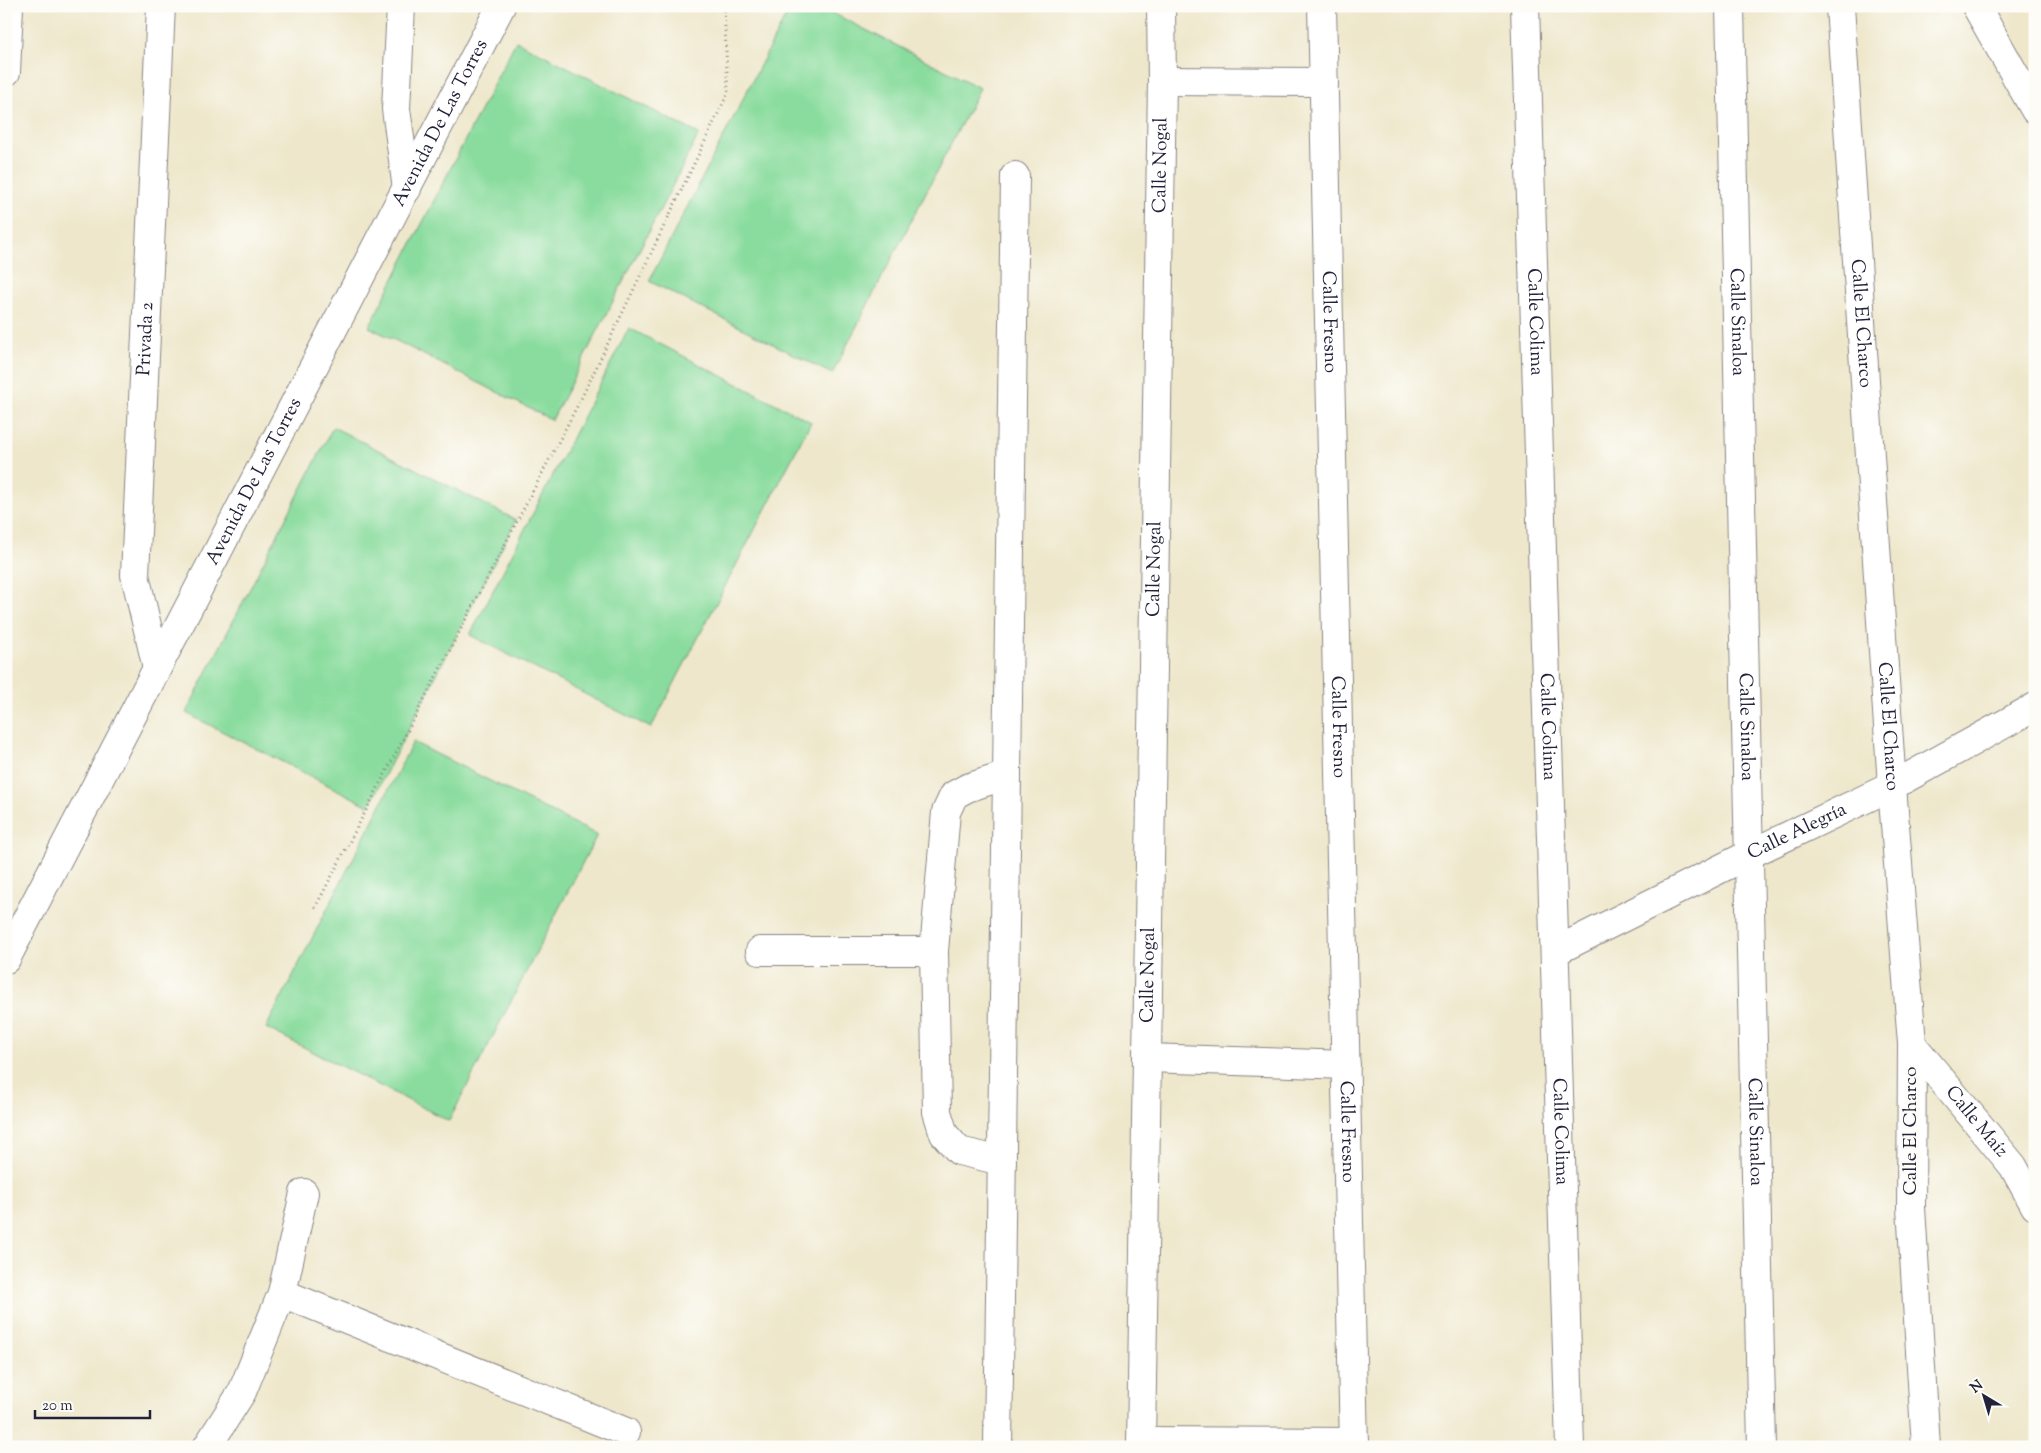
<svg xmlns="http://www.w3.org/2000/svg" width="2041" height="1453" font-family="'Sorts Mill Goudy',serif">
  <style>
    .green { fill: #89dc9d; stroke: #567f6c }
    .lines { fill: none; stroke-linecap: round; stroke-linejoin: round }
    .minor-casing { stroke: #888483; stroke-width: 30 }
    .path { stroke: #888483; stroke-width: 3; stroke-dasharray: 1 4; stroke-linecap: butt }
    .minor { stroke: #fff; stroke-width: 28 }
    .labels { text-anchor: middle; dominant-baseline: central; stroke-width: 5; stroke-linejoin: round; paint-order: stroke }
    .street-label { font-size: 19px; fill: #22223b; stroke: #fdfcf7 }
  </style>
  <rect width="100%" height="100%" fill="#fdfcf7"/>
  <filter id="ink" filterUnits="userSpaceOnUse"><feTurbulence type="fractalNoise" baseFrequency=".02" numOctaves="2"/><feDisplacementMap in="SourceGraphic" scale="10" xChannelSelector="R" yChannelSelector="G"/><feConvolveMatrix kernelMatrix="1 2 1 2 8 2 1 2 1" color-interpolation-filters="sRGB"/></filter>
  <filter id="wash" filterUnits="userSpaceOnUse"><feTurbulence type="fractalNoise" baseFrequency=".0096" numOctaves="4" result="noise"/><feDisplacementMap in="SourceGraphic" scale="20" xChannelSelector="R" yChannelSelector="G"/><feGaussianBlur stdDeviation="1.12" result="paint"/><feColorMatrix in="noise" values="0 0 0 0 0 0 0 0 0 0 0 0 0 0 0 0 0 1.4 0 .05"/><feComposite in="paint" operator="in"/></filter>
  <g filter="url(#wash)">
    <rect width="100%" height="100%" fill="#eee7cb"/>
    <g class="green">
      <path d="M791,6H819L980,88L832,374L649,281Z"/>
      <path d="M516,41L699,134L552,420L369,327Z"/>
      <path d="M629,328L811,422L651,728L470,635Z"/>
      <path d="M333,427L516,520L369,806L186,713Z"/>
      <path d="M413,742L597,835L449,1121L266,1028Z"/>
    </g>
  </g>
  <g filter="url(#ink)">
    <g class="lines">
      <g class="minor-casing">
        <g id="minor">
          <path d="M401,6L396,109L407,189"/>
          <path id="s1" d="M1322,6L1354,1447"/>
          <path id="s2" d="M1525,6L1570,1447"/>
          <path id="s3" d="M1730,6L1762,1447"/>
          <path id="s4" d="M1840,6L1892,786L1912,1044L1911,1208L1926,1447"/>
          <path d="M1976,6L2035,110"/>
          <path d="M6,72L9,6"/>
          <path d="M1162,81L1324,82"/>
          <path id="s5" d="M157,668L135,575L161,6"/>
          <path d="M760,951H934"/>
          <path id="s6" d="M1556,951L1748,855L1892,786L2035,707"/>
          <path id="s7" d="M6,959L501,6"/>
          <path id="s8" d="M1912,1044L2013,1166L2035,1206"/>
          <path d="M1147,1058L1346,1065"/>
          <path d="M1002,1161L959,1151L944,1134L937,1112L934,951L946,812L954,795L967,788L1007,775"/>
          <path d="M282,1293L626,1432"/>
          <path d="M1141,1441L1354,1442"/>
          <path d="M207,1447L242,1392L282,1293L304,1193"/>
          <path d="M998,1447L1015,176"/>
          <path id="s9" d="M1141,1447L1162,81L1161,6"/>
        </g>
      </g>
      <path class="path" d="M315,908L583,395L728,93L724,6"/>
      <use href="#minor" class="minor"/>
    </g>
  </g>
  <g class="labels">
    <g class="street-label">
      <text stroke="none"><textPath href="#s7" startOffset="942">Avenida De Las Torres</textPath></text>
      <text stroke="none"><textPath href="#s9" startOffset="1282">Calle Nogal</textPath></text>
      <text stroke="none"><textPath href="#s1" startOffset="316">Calle Fresno</textPath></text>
      <text stroke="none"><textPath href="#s2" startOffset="316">Calle Colima</textPath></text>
      <text stroke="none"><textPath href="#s3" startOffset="316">Calle Sinaloa</textPath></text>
      <text stroke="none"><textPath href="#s4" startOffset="318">Calle El Charco</textPath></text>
      <text stroke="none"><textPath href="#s5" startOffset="332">Privada 2</textPath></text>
      <text stroke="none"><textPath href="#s7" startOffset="538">Avenida De Las Torres</textPath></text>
      <text stroke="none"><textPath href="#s9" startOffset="878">Calle Nogal</textPath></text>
      <text stroke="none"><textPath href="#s1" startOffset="721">Calle Fresno</textPath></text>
      <text stroke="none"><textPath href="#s2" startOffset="721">Calle Colima</textPath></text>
      <text stroke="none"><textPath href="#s4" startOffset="722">Calle El Charco</textPath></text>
      <text stroke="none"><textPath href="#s3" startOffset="721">Calle Sinaloa</textPath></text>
      <text stroke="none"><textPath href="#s6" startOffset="269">Calle Alegría</textPath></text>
      <text stroke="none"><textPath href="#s9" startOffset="472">Calle Nogal</textPath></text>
      <text stroke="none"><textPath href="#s8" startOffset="101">Calle Maíz</textPath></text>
      <text stroke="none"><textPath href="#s1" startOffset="1126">Calle Fresno</textPath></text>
      <text stroke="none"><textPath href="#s2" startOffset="1126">Calle Colima</textPath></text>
      <text stroke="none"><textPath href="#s3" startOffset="1126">Calle Sinaloa</textPath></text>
      <text transform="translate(1911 1131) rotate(-90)">Calle El Charco</text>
    </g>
  </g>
  <rect width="2041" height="1453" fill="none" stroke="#fdfcf7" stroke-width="25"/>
  <g transform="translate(1984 1396) rotate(322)" stroke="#fdfcf7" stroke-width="4" paint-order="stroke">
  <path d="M0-4L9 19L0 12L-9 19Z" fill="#22223b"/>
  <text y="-8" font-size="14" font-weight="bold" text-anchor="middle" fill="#22223b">N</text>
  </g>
  <path d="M35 1410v8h115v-8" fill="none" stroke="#22223b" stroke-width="2.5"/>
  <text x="42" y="1410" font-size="15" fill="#22223b" stroke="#fdfcf7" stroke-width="4" paint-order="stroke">20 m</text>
</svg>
